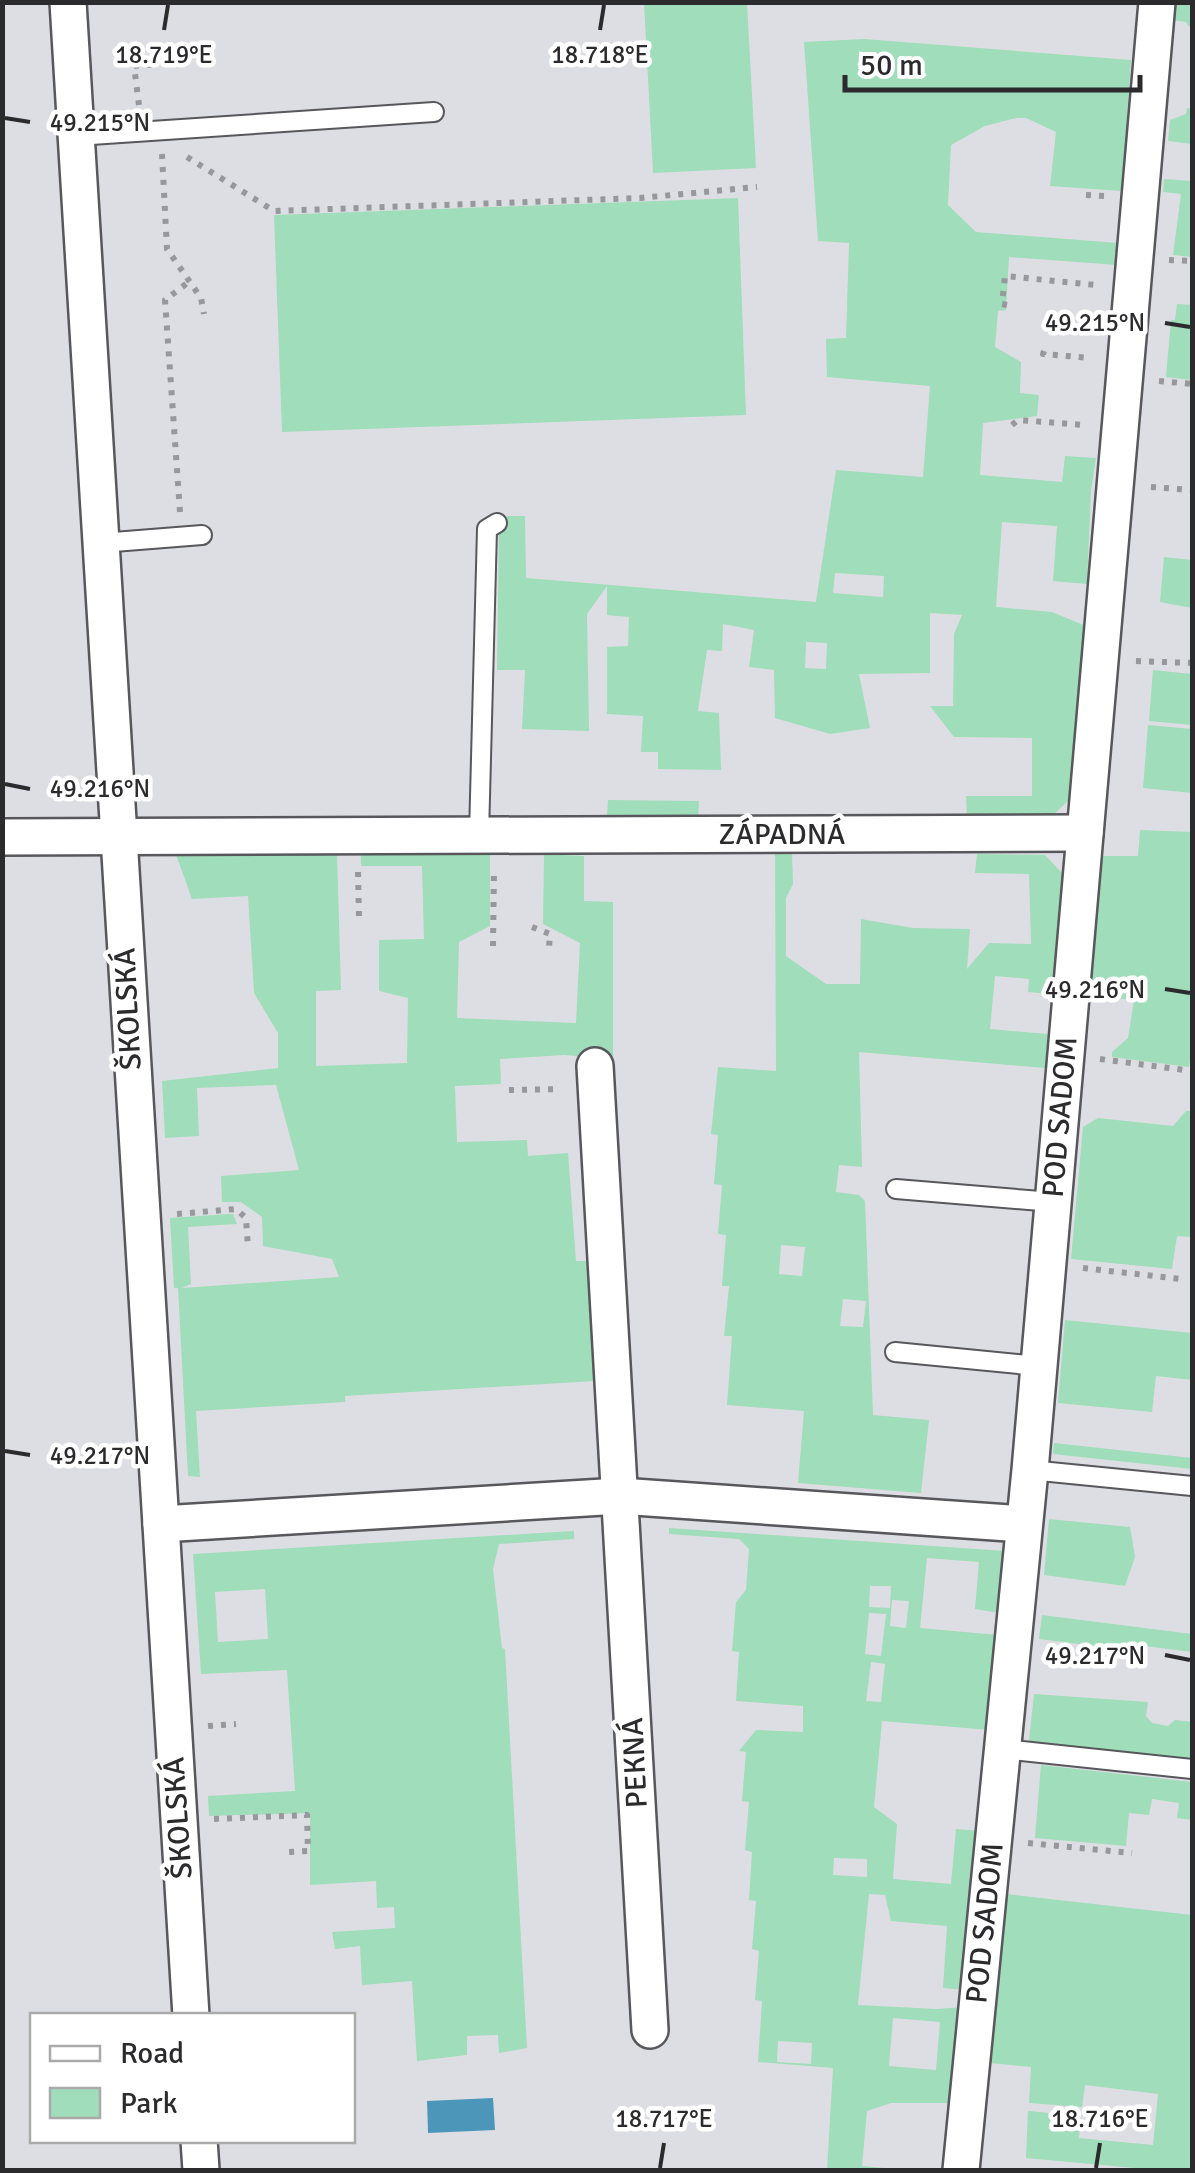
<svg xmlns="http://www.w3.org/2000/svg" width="1195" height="2173" font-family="Signika,sans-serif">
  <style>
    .green { fill: #a0ddba; fill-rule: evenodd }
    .water { fill: #4c97b9 }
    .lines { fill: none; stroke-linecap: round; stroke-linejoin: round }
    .lane-casing { stroke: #57575c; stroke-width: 22 }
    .street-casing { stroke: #57575c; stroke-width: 40 }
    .path { stroke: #97989b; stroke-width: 6; stroke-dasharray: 5 8; stroke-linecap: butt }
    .lane { stroke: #fff; stroke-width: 18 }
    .street { stroke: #fff; stroke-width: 35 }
    .ticks { fill: none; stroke: #2b2b2d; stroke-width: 4 }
    .labels { text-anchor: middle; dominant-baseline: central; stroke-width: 9; stroke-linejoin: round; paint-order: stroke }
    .street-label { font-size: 30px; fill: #2b2b2d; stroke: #fff }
    .ticks-label { font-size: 25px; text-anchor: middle; fill: #2b2b2d; stroke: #fff; stroke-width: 9; stroke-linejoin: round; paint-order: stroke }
  </style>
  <rect width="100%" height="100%" fill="#dddee3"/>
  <g class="green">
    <path d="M644,3H747L756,168L653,173Z"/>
    <path d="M1173,3H1192V30L1186,22L1172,20Z"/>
    <path d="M864,39L1131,60L1122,191L1050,186L1056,132L1026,118H1016L985,126L951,145L948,205L976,232L1118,243L1117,265L1009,257L1006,310L998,311L995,347L1021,362L1020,393L1039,395L1037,416L983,423L980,475L1062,482L1065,456L1096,458L1091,491L1087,584L1053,581L1057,526L1002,522L996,607L1052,612L1086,626L1070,799L1051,817H967L966,796H1032V738L954,737L930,706H953L954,634L962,615L930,613V673L859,674L870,728L830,734L775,718L774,670L749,667L754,630L723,624L722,651L707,650L698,711L719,713L721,770L658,769V752H641L643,716L607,714V647L628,646L629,617L607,615V586L587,614L589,731L522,729L525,670H497L499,528L507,516H525L526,578L816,602L836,470L923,477L930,386L827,377L826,339L846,338L849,243L818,241L804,42ZM835,573L884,576L883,597L833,593ZM806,642L827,643L826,669L805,668Z"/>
    <path d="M1187,108L1192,109V144L1168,141L1170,120L1186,114Z"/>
    <path d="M1164,179L1192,181V257L1173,255L1181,194L1163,192Z"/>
    <path d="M738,198L746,415L282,432L274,215Z"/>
    <path d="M1177,304L1192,305V380L1166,377L1171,320H1175Z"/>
    <path d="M1164,557L1192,560V608L1160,602Z"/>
    <path d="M1153,670L1192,674V725L1149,721Z"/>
    <path d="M1148,725L1192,729V793L1143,788Z"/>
    <path d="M608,800L699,801L698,818L607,817Z"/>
    <path d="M1140,830L1192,832V1046L1189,1067L1112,1057V1052L1128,1038L1134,1000L1086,995L1097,856H1138Z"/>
    <path d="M268,851L337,853L341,990L316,991V1066L407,1063L408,998L379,991V940L424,939L422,866H361V854H490V926L459,942L457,1018L576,1023L580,943L543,924L544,854L584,856V901L613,902V1059L564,1055L500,1059L501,1084L455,1086L457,1142L527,1140L528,1156L568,1153L576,1261H587L594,1381L345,1396V1402L196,1411L200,1477L188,1476L178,1288H174L170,1218L229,1214H233L237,1224L188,1227L191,1284L182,1288L339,1277L332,1259L263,1246L262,1217L241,1202H222L221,1176L299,1170L276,1085L197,1088L199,1136L165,1138L162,1081L278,1068V1033L254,993L248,896L192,899L175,852Z"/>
    <path d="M775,854H792L793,884L786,898V956L826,984H860L861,919L913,928L970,929L967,969L989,943L1031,944L1029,874L975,873L977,854L1045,855L1063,874L1052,994L1028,992L1029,979L995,976L990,1029L1048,1034L1045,1068L859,1052L862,1167L839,1165L836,1192L859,1195L865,1201L873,1415L929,1420L921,1493L798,1483L804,1411L727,1405L732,1336H724L729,1286H722L726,1235L718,1234L722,1185L714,1184L718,1135L711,1134L718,1067L776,1071ZM781,1245L805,1247L802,1276L779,1274ZM843,1299L866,1301L863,1327L840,1326Z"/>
    <path d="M1186,1111H1192V1237L1177,1236L1172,1269L1071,1259L1083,1127L1098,1118L1173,1126Z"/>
    <path d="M1065,1320L1192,1333V1380L1156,1376L1152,1412L1058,1403Z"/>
    <path d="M1054,1443L1192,1458V1469L1053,1454Z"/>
    <path d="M1049,1519L1130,1527L1135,1557L1125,1586L1044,1575Z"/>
    <path d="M669,1528L1005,1551L999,1613L975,1609L979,1562L927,1558L920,1628L998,1635L990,1730L882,1721L874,1807L897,1824L893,1879L951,1884L956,1829L980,1831L966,1990L943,1988L947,1926L891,1921L885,1895L869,1894L858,2005L936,2009L965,2007L956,2103H891L867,2111L862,2166L908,2170H827L833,2068L758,2062L762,2001L755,2000L759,1951L752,1949L756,1901L749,1900L752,1852L745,1850L749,1802L742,1801L746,1752L739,1751L756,1730L803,1732V1706L736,1701L739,1652L732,1651L736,1602L746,1590L749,1549L739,1539L669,1534ZM870,1586H891L890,1608L869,1607ZM892,1600L909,1601L906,1628L890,1626ZM869,1613L886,1614L881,1656L865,1654ZM871,1662L885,1664L881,1702L866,1701ZM834,1858L867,1859V1877L833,1875ZM893,2018L940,2022L936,2070L889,2066ZM778,2041L812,2043L811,2064L777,2062Z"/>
    <path d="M574,1531V1539L499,1544L493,1569L502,1648L505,1649L527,2048L499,2053L498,2035L467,2036V2055L417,2061L412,1981L362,1985L360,1946L335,1949L332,1932L395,1928L394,1907L377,1908L376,1881L310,1885V1813L209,1816L208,1796L295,1791L287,1670L201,1674L193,1554ZM265,1589L268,1639L218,1642L215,1592Z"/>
    <path d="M1042,1615L1192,1634V1652L1128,1644L1126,1650L1039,1639Z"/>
    <path d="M1034,1694L1148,1702L1146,1716L1152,1723L1168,1726L1175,1720L1192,1722V1759L1029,1741Z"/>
    <path d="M1041,1765L1192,1782V1820L1177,1818L1179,1803L1152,1799L1149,1815L1129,1813L1126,1846L1035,1838Z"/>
    <path d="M1006,1894L1192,1915V2170H1156L1026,2158L1028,2111L1081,2116L1079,2138L1153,2145L1158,2094L1085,2085L1082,2107L1029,2103L1031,2067L990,2063Z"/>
  </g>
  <path class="water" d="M493,2098L495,2130L428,2133L427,2101Z"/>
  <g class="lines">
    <g class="lane-casing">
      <g id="lane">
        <path d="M76,136L434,112"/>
        <path d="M101,543L202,535"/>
        <path d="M479,835L487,529L497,523"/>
        <path d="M896,1189L1053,1202"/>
        <path d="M895,1352L1038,1366"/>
        <path d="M1030,1470L1192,1486"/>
        <path d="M1003,1749L1192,1769"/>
      </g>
    </g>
    <g class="street-casing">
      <g id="street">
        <path d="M68,2L191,2016"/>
        <path d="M2,837L1085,833"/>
        <path d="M595,1066L650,2030"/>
        <path d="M161,1524L620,1496L1024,1524"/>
        <path d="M199,2140L201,2170"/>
        <path d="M961,2170L1030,1470L1157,2"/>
      </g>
    </g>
    <g class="path">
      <path d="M139,105L134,66L159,64"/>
      <path d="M162,154L167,249L201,298L204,314"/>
      <path d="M187,157L274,211L640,198L757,187"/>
      <path d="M1086,195L1105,196"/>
      <path d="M1169,260L1192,261"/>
      <path d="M1007,305L1002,304L1005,276L1096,285"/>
      <path d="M1044,351L1043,354L1090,358"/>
      <path d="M1159,381L1192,384"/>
      <path d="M1012,425L1018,420L1084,425"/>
      <path d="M1151,487L1192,490"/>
      <path d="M180,512L165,300L190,281"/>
      <path d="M1136,661L1192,663"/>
      <path d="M358,872L359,917"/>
      <path d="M532,927L550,934L549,948"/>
      <path d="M493,946L494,868"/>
      <path d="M1100,1059L1192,1071"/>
      <path d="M509,1090L560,1089"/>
      <path d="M177,1214L236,1209L246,1218L248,1248"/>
      <path d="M1083,1268L1181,1279"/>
      <path d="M208,1726L236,1724"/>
      <path d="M214,1819L307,1815L308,1851L287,1852"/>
      <path d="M1028,1843L1132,1853"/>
    </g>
    <use href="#lane" class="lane"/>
    <use href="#street" class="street"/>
  </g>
  <path class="ticks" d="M164,30L168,5M600,30L604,5M5,118L30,122M1165,323L1190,327M5,784L30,789M1165,989L1190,993M5,1451L30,1455M1165,1655L1190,1660M660,2168L664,2143M1096,2168L1100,2143"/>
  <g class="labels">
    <g class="street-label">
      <text x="782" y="834">ZÁPADNÁ</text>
      <text transform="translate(128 1009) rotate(-93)">ŠKOLSKÁ</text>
      <text transform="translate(1060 1117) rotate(-85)">POD SADOM</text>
      <text transform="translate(635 1763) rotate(-93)">PEKNÁ</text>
      <text transform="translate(178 1818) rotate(-94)">ŠKOLSKÁ</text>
      <text transform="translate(985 1923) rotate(-84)">POD SADOM</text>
    </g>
  </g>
  <g class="ticks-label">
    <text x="164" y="63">18.719°E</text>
    <text x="600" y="63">18.718°E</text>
    <text x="100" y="131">49.215°N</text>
    <text x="1095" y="331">49.215°N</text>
    <text x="100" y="797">49.216°N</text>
    <text x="1095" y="998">49.216°N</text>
    <text x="100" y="1464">49.217°N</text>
    <text x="1095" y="1664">49.217°N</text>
    <text x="664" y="2127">18.717°E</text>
    <text x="1100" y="2127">18.716°E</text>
  </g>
  <rect width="1195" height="2173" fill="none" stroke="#2b2b2d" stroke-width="10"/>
  <rect x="30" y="2013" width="325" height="130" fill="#ffffff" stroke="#aaaaab" stroke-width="2.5"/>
  <rect x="50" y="2046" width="50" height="15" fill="#ffffff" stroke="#aaaaab" stroke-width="2.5"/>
  <text x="120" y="2063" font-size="30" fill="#2b2b2d">Road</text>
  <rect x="50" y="2088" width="50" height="30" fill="#a0ddba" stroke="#aaaaab" stroke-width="2.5"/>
  <text x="120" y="2113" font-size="30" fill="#2b2b2d">Park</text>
  <path d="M845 75v15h295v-15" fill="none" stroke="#2b2b2d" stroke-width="5"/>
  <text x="860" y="75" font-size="30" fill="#2b2b2d" stroke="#ffffff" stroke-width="8" paint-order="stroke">50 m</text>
</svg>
